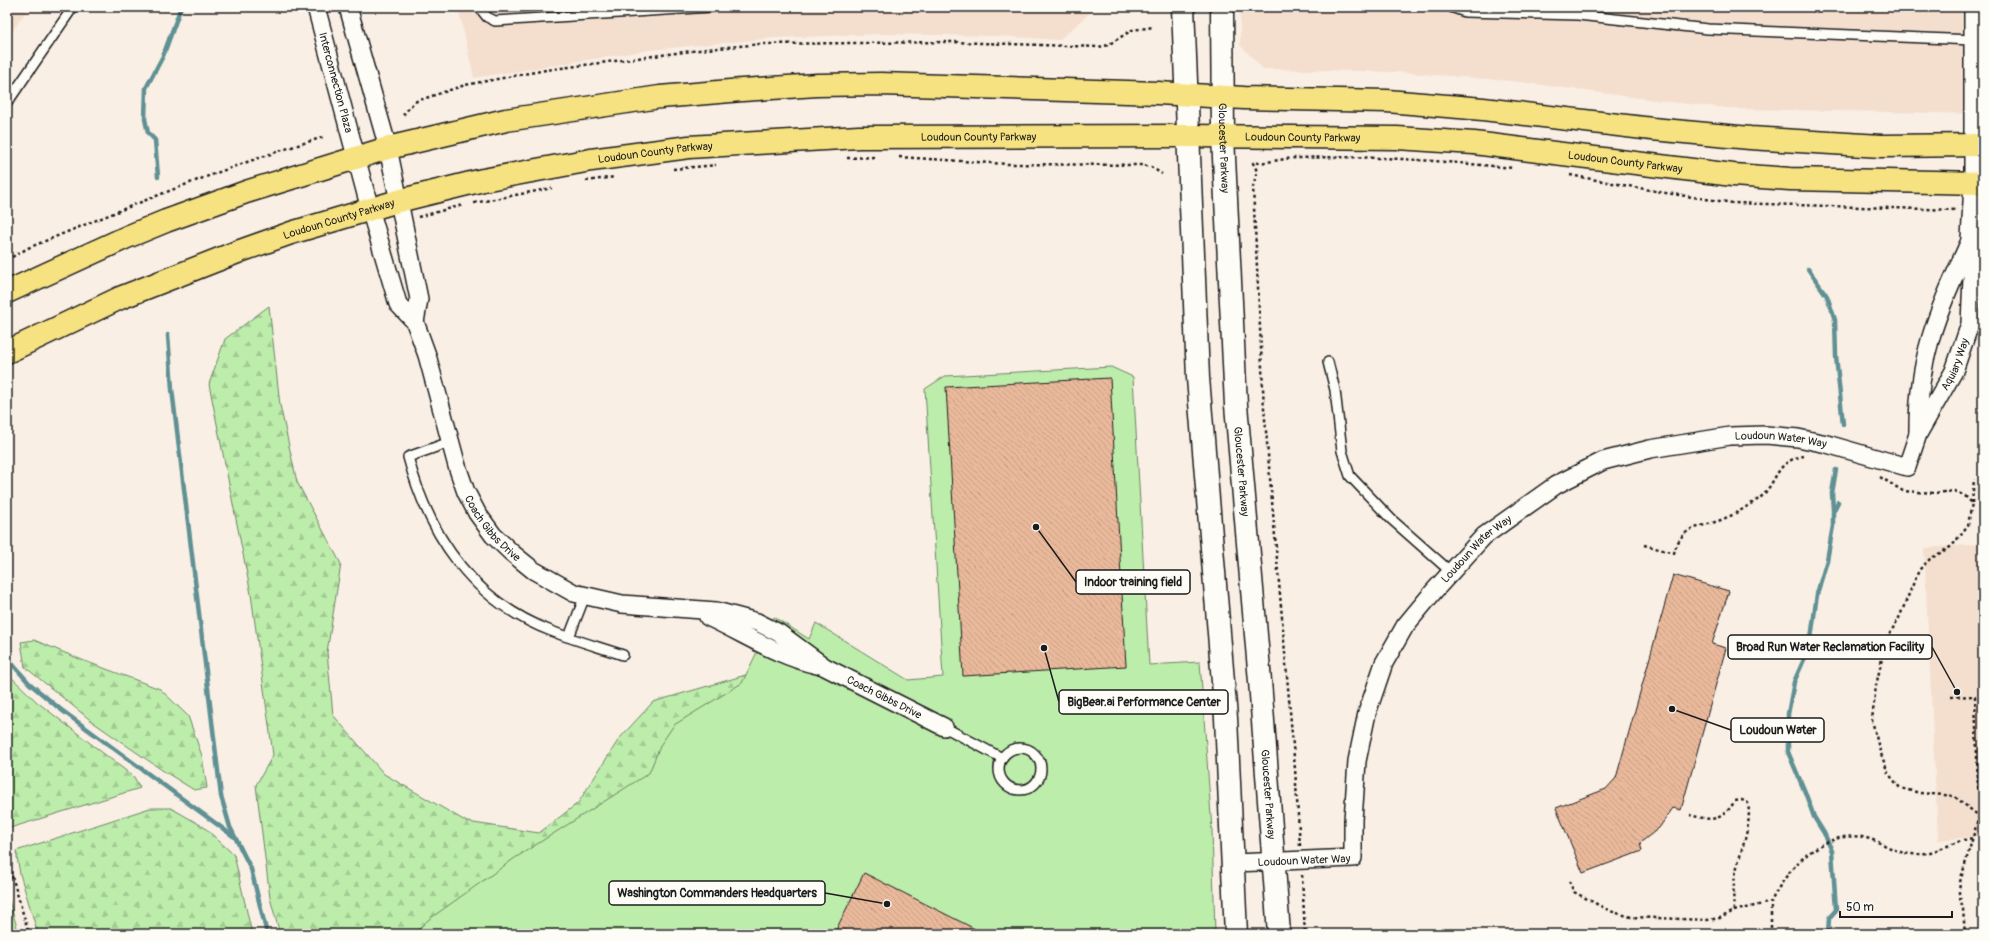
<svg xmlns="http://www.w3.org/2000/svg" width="1990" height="941" font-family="Pangolin,sans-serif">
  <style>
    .built { fill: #f4dfcf }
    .forest { fill: url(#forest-firs); stroke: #6c8464 }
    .garden { fill: #bdedab; stroke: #6c8464 }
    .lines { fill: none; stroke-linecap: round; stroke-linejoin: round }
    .stream { stroke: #5f9093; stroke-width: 4.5 }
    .building { fill: url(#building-back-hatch); stroke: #1c1c1c }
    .lane-casing { stroke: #1c1c1c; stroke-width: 12 }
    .street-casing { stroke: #1c1c1c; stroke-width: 20 }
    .secondary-casing { stroke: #1c1c1c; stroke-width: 25 }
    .primary-casing { stroke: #1c1c1c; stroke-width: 25 }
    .path { stroke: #1c1c1c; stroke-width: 2.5; stroke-dasharray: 3 3; stroke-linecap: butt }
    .lane { stroke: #fdfcf7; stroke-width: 9 }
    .street { stroke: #fdfcf7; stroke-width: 17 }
    .secondary { stroke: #fdfcf7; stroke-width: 22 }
    .primary { stroke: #f7e281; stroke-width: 22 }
    .labels { text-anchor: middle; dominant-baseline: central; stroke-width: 3.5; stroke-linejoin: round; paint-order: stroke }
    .street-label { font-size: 11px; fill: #1c1c1c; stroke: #fdfcf7 }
    .leader { fill: none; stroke: #1c1c1c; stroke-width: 1.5 }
    .callout-dot { fill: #1c1c1c; stroke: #fdfcf7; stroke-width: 1.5 }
    .callout { fill: #fdfcf7; stroke: #1c1c1c; stroke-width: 1.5 }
    .callout-label { font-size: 12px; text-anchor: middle; font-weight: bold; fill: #1c1c1c }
  </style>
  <defs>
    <pattern id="forest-firs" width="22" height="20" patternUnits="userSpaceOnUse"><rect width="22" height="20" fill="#bdedab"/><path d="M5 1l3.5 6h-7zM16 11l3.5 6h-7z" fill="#a2cb93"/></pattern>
    <pattern id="building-back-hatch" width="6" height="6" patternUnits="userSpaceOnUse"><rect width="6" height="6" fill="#eab99b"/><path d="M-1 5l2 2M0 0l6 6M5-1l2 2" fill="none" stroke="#c89e85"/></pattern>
  </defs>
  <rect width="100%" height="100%" fill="#f9efe5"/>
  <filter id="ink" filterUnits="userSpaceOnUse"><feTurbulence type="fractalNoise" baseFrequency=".025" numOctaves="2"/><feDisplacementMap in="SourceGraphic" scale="8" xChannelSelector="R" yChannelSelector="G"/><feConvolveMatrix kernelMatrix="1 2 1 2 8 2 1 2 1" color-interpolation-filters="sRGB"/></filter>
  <g filter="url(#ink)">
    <g class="built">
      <path d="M7,7H29L7,39Z"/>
      <path d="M458,7H1097L1059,40L993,36L882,34L775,38L650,50L474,78Z"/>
      <path d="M1240,7H1983V114L1737,109L1669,102L1511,81L1397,72L1263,69L1240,45Z"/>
      <path d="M1983,544V836L1938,840L1924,548Z"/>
    </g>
    <g class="forest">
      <path d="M269,306L280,405L297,482L341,564L327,652L333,715L384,774L467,822L539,833L578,803L619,739L653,702L756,672L637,934H280L270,898L256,785L273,755L251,594L209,384L225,339Z"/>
      <path d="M34,640L82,660L160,689L188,716L202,756L207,788L194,790L162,770L94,723L25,667L21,642Z"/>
      <path d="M7,673L37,702L134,777L140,788L10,828L7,819Z"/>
      <path d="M150,808H171L204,827L234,855L252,934H38L20,874L16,851Z"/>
      <path d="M7,894L19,934H7Z"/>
    </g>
    <path class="garden" d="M1111,367L1133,377L1149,665L1200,662L1212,830L1215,934H414L428,920L515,858L649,773L661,744L674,725L742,683L774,617L809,639L816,623L908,680L943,677L925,389L945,376Z"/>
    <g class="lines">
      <g class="stream">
        <path d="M158,177L155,140L148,133L145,119L146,88L163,56L181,7"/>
        <path d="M1808,269L1827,296L1835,320L1836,356L1843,424"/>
        <path d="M168,335L172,389L221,796L230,827L251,869L267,934"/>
        <path d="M1833,510L1832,493L1836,470"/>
        <path d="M7,658L29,683L60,709L233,836"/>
        <path d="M1828,934L1829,918L1836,910L1832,851L1824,833L1814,817L1805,792L1788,752V714L1794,682L1810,646L1817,594L1827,560L1833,526V512L1838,502"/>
      </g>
    </g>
    <g class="building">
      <path d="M1110,378L1126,666L963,676L946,387Z"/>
      <path d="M1673,575L1729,591L1712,644L1726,648L1681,810L1673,808L1659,828L1640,843L1642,851L1583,873L1556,808L1606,789L1616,778Z"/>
      <path d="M864,873L985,934H834Z"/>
    </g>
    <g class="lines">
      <g class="lane-casing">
        <g id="lane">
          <path d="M479,7L487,17L495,21L712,7"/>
          <path d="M1451,7L1465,12L1578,15L1708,29L1973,40"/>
          <path d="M7,103L73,7"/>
          <path d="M1328,362L1335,390L1342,451L1350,476L1391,519L1451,572"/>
          <path d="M450,442L408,457C429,536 473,601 551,631C574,640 599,647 623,655"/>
          <path d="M569,637L585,596"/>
          <path d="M944,727L1002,758"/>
          <circle cx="1020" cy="769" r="21"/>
        </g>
      </g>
      <g class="street-casing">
        <g id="street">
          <path id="s1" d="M316,7L370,209L398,304L415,322L427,355L457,466L466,492L477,513L493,535L512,553L533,570L574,593L622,604L716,611L757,622L779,633L825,667L944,727"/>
          <path d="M348,7L388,148L419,299L415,322"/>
          <path d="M1918,434C1917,356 1938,312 1969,243"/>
          <path d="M708,617C745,634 777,656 817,665"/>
          <path id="s2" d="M1234,863L1353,858V820L1357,761L1367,713L1384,663L1405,626L1434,591L1484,536L1556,485L1603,461L1650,449L1730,436L1766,435L1798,438L1827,444L1907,467L1918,434L1954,371L1970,324L1972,277L1970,239L1973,183V7"/>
        </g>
      </g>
      <g class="secondary-casing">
        <g id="secondary">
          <path d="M1183,7L1198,378L1226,718L1236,934"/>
          <path id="s3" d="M1222,7L1223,137L1236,405L1260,681L1279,934"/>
        </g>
      </g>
      <g class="primary-casing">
        <g id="primary">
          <path d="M7,292L127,237L166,221L246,192L388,148L506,120L660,97L742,90L817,85L881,84L1158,93L1244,98L1387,101L1483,109L1652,129L1750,138L1881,146L1983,145"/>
          <path id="s4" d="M7,352L120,298L240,251L291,233L398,201L483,180L591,160L689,147L859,137L1187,136L1397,138L1474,143L1733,175L1790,179L1983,183"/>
        </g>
      </g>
      <g class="path">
        <path d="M403,115L414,102L465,85L546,70L707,49L761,44L952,42L1099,47L1108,45L1132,30L1154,27"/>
        <path d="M899,157L1007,164L1141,165L1151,167L1162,174"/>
        <path d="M847,158L876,157"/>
        <path d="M673,169L716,165"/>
        <path d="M1570,175L1666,193L1733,203L1956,210"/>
        <path d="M586,181L615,177"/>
        <path d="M474,203L552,188"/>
        <path d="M418,217L463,205"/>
        <path d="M7,260L28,248C126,208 223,167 324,137"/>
        <path d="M1880,477L1903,491L1935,493L1954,491L1965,496L1972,503L1968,525L1952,546L1930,559L1919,570L1899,618L1886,640L1876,686L1872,720L1879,748L1888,773L1900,788L1920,793L1954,796L1979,816L1960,882L1959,893L1963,909L1965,934"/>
        <path d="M1972,503L1974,479"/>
        <path d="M1644,545L1674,553C1681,528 1693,529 1715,522C1725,519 1737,513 1746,507C1750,504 1757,501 1761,497C1778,481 1775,461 1804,456"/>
        <path d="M1951,697L1975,696L1978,786L1981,799L1979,815"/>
        <path d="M1300,846L1295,769L1264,408L1253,187L1257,171L1253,163C1269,163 1283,158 1299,158C1370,155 1442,161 1513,168"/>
        <path d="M7,859L29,934"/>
        <path d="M1302,875L1305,934"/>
        <path d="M1569,881L1574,892L1610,911L1631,917L1707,920L1720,918L1734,911C1733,897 1733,885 1736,871C1741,849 1752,826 1748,803L1742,800L1735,801C1721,822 1713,821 1690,815"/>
        <path d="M1734,911L1771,902C1787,868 1821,831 1862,837C1880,840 1894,853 1911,854C1933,856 1952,841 1973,838"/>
        <path d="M1771,934V902"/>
      </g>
      <use href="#lane" class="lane"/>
      <use href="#street" class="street"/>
      <use href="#secondary" class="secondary"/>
      <use href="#primary" class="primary"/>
    </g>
  </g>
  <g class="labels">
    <g class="street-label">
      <text stroke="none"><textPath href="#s1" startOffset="78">Interconnection Plaza</textPath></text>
      <text stroke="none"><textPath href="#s4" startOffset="1006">Loudoun County Parkway</textPath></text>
      <text stroke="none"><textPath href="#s4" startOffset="1330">Loudoun County Parkway</textPath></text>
      <text stroke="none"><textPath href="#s3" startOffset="141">Gloucester Parkway</textPath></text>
      <text stroke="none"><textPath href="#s4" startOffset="682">Loudoun County Parkway</textPath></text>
      <text stroke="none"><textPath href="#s4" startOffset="1654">Loudoun County Parkway</textPath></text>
      <text stroke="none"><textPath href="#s4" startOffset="358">Loudoun County Parkway</textPath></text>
      <text stroke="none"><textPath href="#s2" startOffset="1046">Aquiary Way</textPath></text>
      <text stroke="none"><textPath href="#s2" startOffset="802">Loudoun Water Way</textPath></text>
      <text stroke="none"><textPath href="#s3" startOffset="465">Gloucester Parkway</textPath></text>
      <text stroke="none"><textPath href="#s1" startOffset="556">Coach Gibbs Drive</textPath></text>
      <text stroke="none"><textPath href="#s2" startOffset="466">Loudoun Water Way</textPath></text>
      <text stroke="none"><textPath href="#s1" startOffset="996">Coach Gibbs Drive</textPath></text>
      <text stroke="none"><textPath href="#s3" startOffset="789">Gloucester Parkway</textPath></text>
      <text stroke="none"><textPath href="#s2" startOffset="70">Loudoun Water Way</textPath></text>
    </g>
  </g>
  <path class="leader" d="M1036 527L1076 582M1957 692L1932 647M1044 648L1059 702M1672 709L1731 730M887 904L825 893"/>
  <g class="callout-dot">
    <circle cx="1036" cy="527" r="4"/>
    <circle cx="1957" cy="692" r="4"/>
    <circle cx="1044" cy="648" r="4"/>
    <circle cx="1672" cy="709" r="4"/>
    <circle cx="887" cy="904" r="4"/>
  </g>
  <g class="callout">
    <rect x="1076" y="570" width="114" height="24" rx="4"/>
    <rect x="1728" y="635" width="204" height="24" rx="4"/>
    <rect x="1059" y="690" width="169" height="24" rx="4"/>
    <rect x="1731" y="718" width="93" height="24" rx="4"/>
    <rect x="609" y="881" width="216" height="24" rx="4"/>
  </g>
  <g class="callout-label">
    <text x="1133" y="586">Indoor training field</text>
    <text x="1830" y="651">Broad Run Water Reclamation Facility</text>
    <text x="1144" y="706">BigBear.ai Performance Center</text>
    <text x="1778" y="734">Loudoun Water</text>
    <text x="717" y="897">Washington Commanders Headquarters</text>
  </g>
  <rect width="1990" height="941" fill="none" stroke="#fdfcf7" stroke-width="24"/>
  <rect x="12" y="12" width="1966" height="917" fill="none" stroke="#1c1c1c" stroke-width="1.5" filter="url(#ink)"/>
  <path d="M1840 911v6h112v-6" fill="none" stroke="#1c1c1c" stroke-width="2"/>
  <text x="1846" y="911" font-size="12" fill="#1c1c1c" stroke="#fdfcf7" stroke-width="3" paint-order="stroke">50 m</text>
</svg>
